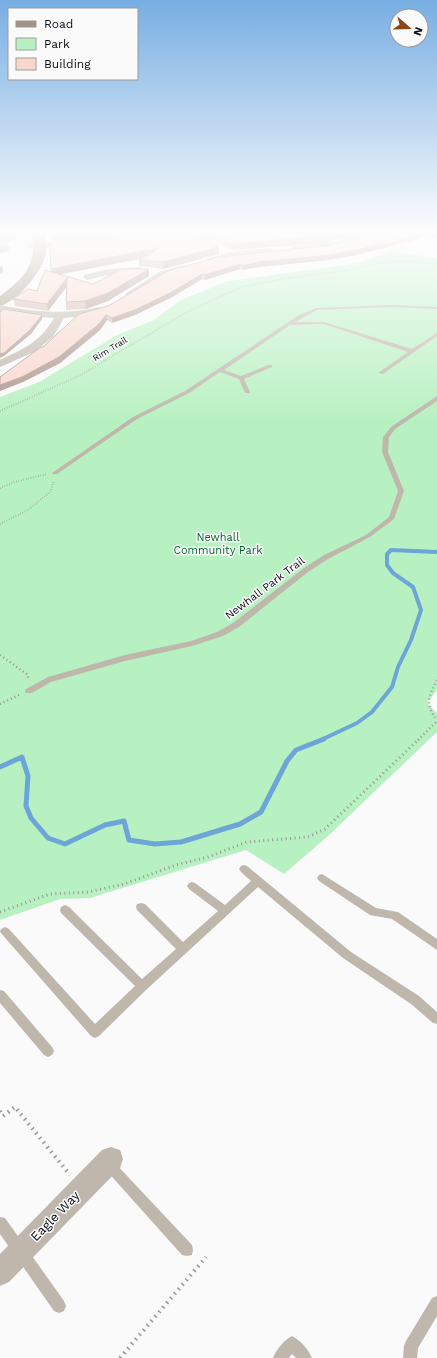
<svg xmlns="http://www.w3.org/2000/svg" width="437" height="1358" font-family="'Work Sans',sans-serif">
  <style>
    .green { fill: #b8f1c1 }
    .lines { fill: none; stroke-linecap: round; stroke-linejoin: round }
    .stream-far1 { stroke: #6ea5d9; stroke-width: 4 }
    .stream { stroke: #6ea5d9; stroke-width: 5 }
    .path-far4 { stroke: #969599; stroke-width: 1.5; stroke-dasharray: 0.5 1.5; stroke-linecap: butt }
    .path-far3 { stroke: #969599; stroke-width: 2; stroke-dasharray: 0.5 2; stroke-linecap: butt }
    .path-far2 { stroke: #969599; stroke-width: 2.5; stroke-dasharray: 1 3; stroke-linecap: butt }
    .path-far1 { stroke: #969599; stroke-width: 3; stroke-dasharray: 1 3.5; stroke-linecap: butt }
    .path { stroke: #969599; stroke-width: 4; stroke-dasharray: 1.5 4.5; stroke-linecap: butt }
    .lane { fill: #bfb7ab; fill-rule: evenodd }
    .street { fill: #bfb7ab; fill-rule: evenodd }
    .secondary { fill: #a19685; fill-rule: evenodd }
    .wall { fill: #d5b8af }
    .shaded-wall { fill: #ae968e }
    .building { fill: #f8d6cb; stroke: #ae968e }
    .labels { text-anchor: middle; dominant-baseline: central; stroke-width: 3; stroke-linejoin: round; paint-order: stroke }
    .far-street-label { font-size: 9px; fill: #0d0b14; stroke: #fafafa }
    .park-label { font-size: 11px; fill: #03692b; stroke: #fafafa }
    .street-label { font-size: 11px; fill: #0d0b14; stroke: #fafafa }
    .near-street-label { font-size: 13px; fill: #0d0b14; stroke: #fafafa }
  </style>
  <rect width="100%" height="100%" fill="#fafafa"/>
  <path class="green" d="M390,251L437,258V690L427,703L437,713V732L328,836L284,874L246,850L90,898L60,899L0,920V397L39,382L117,335L154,320L179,301L228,281L358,263Z"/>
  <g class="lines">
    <path class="stream-far1" d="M321,740L357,723L372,712L392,687L398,667L411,640L421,610L413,587L393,573L387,565V554L391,550L437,552"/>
    <path class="stream" d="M0,767L22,757L28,776L26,806L31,818L48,838L65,844L105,825L124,821L129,840L155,844L181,842L240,824L261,812L287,761L296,750L324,739"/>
    <path class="path-far4" d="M104,361L187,312L241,287L289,278L354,269L382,263L408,261L437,264"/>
    <g class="path-far3">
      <path d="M0,411L81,375L106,360"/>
      <path d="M0,488L14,482L47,474"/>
      <path d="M0,524L28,510L51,491L54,480"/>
    </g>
    <g class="path-far2">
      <path d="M0,655L28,675V680"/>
      <path d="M437,680C429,696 424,704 437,720"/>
      <path d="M0,704L21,694"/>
      <path d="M418,740L437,721"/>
    </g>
    <path class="path-far1" d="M0,912L50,894L88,892L124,884L176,865L208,857L247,842L308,837L325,829L419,739"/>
    <g class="path">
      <path d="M0,1111L3,1116L15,1107L70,1175"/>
      <path d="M120,1358L206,1257"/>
    </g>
    <g class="lane">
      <path d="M393,305L437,307V309L393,307L317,310L295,322H324L412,349L437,333V336L383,374L378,373L408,352L324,324L290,325L224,370L241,376L268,365H272V367L244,379L250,392L249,393H245L239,379L220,372L189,393L137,419L57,474H53L52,473L133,417L185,391L299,315L316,308Z"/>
      <path d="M437,396V401L395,429L389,437L388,452L404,491L394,519L370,537L328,559L308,572L239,627L223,636L192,646L125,661L51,682L32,693H26L25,691L26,689L48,677L125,655L191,641L217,632L233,623L304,568L324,555L366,535L389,517L398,491L382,452L383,437L391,427Z"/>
      <path d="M244,865L247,866L351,952L419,996L437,1012V1024L433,1023L411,1004L343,958L258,887L146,990L99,1036L95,1038L91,1036L0,932L1,929L5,927L9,929L95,1024L135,986L61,913L60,910L61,907L65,905L69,907L142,979L176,949L137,910L136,907L137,904L141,903L145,904L183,942L218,911L189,889L187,886L189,883L192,882L195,883L225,905L251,881L241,872L239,869L241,866Z"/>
      <path d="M322,874L376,908L398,912L437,939V950L392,919L370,915L319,881L317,878L319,875Z"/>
      <path d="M0,990L4,991L52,1047L54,1051L52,1055L48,1057L44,1055L0,1003Z"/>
      <path d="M109,1159L113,1161L192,1245L193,1250L192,1255L187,1256L182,1255L105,1169L103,1165L105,1161Z"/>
      <path d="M0,1217L5,1218L64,1301L66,1306L64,1311L59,1313L54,1311L0,1234Z"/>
      <path d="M437,1296V1316L418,1348L417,1358H403L404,1346L406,1341L432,1298Z"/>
      <path d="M292,1336C300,1340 309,1350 312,1358H296L292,1354L289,1358H273C276,1350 284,1340 292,1336Z"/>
    </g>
    <g class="street">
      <path d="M367,231H379L378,233L340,246L294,252L290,249L294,246L339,241Z"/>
      <path d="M412,231H426L437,234V238L413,233Z"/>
      <path d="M72,241L75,242L76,244L75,246L30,249L26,246L30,243Z"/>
      <path d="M271,248L275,251L274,253L231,258L209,264L205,261L206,259L230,252Z"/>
      <path d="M184,265L188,268L187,270L165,276L133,296L130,297L125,294L159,272Z"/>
      <path d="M139,267L142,268L143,270L142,272L108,275L87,280L83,277L84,275L108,269Z"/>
      <path d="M0,305C34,312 65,315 99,307L104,310L102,312L87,316L64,318L53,337L34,352L0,367V360C25,348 39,343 54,318L25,316L0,311Z"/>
      <path d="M111,1147L120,1150L123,1159L120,1168L9,1282L0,1286V1254L102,1150Z"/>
    </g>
    <path class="secondary" d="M32,231H44C45,238 47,246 46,253C43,271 18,301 0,306V296C26,277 37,264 32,231Z"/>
  </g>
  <g class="wall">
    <path d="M51,231H236L245,235L289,233V231L356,235L323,243L232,250L213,240L176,234L52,241Z"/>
    <path d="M374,231H415V232L423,234L422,238L356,255L328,260L259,267L242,270L240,269L205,280L202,279L172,297L135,315L112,323L107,320L100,330L60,363L23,382L43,347L108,306L168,271L324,246L363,237Z"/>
    <path d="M50,245L219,254L163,269L139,266V260L140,259L60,274L93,284L149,276L108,301L86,309L66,310V287L48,311L15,306L13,299L37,291L51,272Z"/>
  </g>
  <g class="shaded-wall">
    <path d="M345,231H364L356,235L323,243L232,250V244Z"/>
    <path d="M15,232L16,239L0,244V238Z"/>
    <path d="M423,234L422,238L356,255L328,260L259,267L242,270V266L259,262Z"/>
    <path d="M8,244L9,250L0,254V247Z"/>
    <path d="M219,247V254L163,269V262Z"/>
    <path d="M159,248L160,255L52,276L51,269Z"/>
    <path d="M240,264V269L205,280V275Z"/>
    <path d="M2,266L3,272L0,274V267Z"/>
    <path d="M149,269V276L108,301L86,309L85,301Z"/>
    <path d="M202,274V279L172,297L135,315L112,323V318Z"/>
    <path d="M67,278L68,285L48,311L47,304Z"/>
    <path d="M42,315V319L31,334L4,356L0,358V354Z"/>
    <path d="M106,315L107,320L100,330L60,363L23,382L0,391V385Z"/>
  </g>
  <g class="building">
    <path d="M0,231H13L15,232L0,238Z"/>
    <path d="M51,231H114L51,235Z"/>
    <path d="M199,231H236L245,235L281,232L291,233L289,231H345L323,236L232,244L213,233Z"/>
    <path d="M374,231H413L411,232L423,234L356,250L329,255L259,262L242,266L240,264L205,275L202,274L172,292L135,310L112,318L106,315L99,324L59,357L22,377L0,385V377L41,347H43L79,314L108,306L168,271L218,257L324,246L363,237Z"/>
    <path d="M176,234L207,240L219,247L163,262L139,260L159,248L51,269L50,245H52V242Z"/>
    <path d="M0,241L8,244L0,247Z"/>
    <path d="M122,269H149L108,293L85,301L66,302L67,278L47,304L13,299L28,289L37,291L45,270L93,284Z"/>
    <path d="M4,309L42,315L30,330L4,353L0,354V312Z"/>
  </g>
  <linearGradient id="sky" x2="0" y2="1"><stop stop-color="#77aee2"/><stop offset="0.55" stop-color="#fdfdfd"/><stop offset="1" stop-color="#fdfdfd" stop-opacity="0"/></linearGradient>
  <rect width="437" height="421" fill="url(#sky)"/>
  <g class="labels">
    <g class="far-street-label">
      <text transform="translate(110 349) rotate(-31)">Rim Trail</text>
    </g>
    <g class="park-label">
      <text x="218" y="537">Newhall<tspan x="218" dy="13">Community Park</tspan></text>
    </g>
    <g class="street-label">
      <text transform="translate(265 588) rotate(-37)">Newhall Park Trail</text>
    </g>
    <g class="near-street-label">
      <text transform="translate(55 1216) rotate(-46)">Eagle Way</text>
    </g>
  </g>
  <rect x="8" y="8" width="130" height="72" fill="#fafafa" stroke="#9b9a9e"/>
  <rect x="16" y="21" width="20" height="6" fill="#a19685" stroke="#9b9a9e"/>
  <text x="44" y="28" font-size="12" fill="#0d0b14">Road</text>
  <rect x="16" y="38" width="20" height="12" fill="#b8f1c1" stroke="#9b9a9e"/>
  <text x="44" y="48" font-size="12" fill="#0d0b14">Park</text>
  <rect x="16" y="58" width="20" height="12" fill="#f8d6cb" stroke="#9b9a9e"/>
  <text x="44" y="68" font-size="12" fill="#0d0b14">Building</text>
  <g transform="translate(409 28) rotate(110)"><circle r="19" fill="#fafafa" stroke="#9b9a9e"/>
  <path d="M0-3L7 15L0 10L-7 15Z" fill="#894716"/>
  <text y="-6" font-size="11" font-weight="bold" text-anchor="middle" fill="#0d0b14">N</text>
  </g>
</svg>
